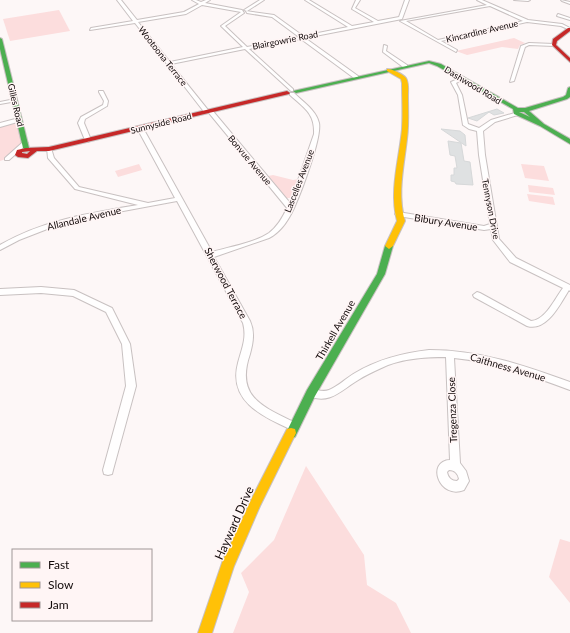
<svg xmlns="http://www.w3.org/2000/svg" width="570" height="633" font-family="Lato,sans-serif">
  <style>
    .green { fill: #fcdddd }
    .building { fill: #dfe1e2; stroke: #d6d8d9 }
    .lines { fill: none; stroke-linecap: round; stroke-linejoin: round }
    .street-casing { stroke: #c8c1c1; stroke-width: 2 }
    .fast-casing { stroke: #c8c1c1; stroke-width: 2 }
    .slow-casing { stroke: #c8c1c1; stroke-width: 2 }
    .jam-casing { stroke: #c8c1c1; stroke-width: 2 }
    .street { fill: #fffefe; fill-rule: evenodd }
    .fast { fill: #4caf50; fill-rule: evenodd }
    .slow { fill: #ffc107; fill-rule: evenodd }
    .jam { fill: #c62828; fill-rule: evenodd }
    .labels { text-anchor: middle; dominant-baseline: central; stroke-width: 3; stroke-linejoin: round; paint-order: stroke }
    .far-street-label { font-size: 9px; fill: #120a0a; stroke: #fff5f5 }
    .street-label { font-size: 10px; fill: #120a0a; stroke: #fff5f5 }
    .near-street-label { font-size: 12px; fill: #120a0a; stroke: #fff5f5 }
  </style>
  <rect width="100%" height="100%" fill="#fdf7f7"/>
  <g class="green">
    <path d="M59,10L70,31L10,41L3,19Z"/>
    <path d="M514,38L525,43L520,45L518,49L502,47L467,55L456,51Z"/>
    <path d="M19,120L26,148L18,155L0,161V125Z"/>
    <path d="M139,164L142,170L118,177L115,171Z"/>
    <path d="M521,164L544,166L549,181L525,178Z"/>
    <path d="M273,175L293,180L299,179L292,198H285L268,176Z"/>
    <path d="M528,185L553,188L555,195L529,192Z"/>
    <path d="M527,194L553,197L555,205L529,201Z"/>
    <path d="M306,466L364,555L367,585L396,603L411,633H233L249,592L241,573L274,540Z"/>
    <path d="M560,539L570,542V603L549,577Z"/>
  </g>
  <g class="building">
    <path d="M497,109L504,113L494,115L489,112L477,121L468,118Z"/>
    <path d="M441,129L460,131L465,135L466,146Z"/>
    <path d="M448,141L461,143L464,161L470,162L473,185L456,184L455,182L451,181V175H454V168H457L455,156L450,155Z"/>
  </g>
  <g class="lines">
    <g class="street-casing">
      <g id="street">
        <path d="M117,0H121L137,20L184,12L199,4L192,0H196L201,2L206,0H210L205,3L242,10L244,13L225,26L247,47L299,37L272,17L247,13L246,11L274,15L303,36L348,27L305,0H309L352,26L374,22L352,9L356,0H360L355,8L378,21L399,17L405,0H409L402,19L305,38L358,76V78H354L301,39L249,49L293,89V91H291L245,49L171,64L208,110H212L290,203L314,134C315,113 304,108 290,95V93H294C303,102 316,110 319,123C322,138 301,193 294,208C289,219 281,232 269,238L214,257L250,321C255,332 253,343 250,354C235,397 263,407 296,423L298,426L296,429L293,431L290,429C261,416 228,400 238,363C242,348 247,338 243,323L177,201L91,217L55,226L19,240L0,250V245C43,220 90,213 138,205L75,189L48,158L47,148H51L54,158L79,187L148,203L175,198L137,128L140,126L143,128L212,252C229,247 254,243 269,233C277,227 283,217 287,208L209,113H205L135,23L90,30L91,28L133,21ZM202,5L241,12L221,26L243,47L170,62L138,22L186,14Z"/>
        <path d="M260,0H264L247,11L244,10Z"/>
        <path d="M477,0H482L528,20L562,24L570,28V30L561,26L527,22L441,41L457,50L456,52L400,21L487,5ZM490,6L523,21L438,40L406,21Z"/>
        <path d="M514,0H530L528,1Z"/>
        <path d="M561,0L570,2V4L562,1Z"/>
        <path d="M558,14L570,18V20L557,16Z"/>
        <path d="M529,43L554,44L556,45L554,46L529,45L525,47L514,81L510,82L521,46Z"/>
        <path d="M384,45L387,46L386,51L407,65V67H403L383,52Z"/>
        <path d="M462,77H464V79L456,83L462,95L468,124L479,128L491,120L518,112L521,114L495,122L483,131L485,155L499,239L516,258L570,285V291L569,290C560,304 547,332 527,326L474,297L473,295L477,292L480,293L531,321C546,320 555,298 563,288L510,262L493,240L491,229L484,230L398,216L395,214L398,212L484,226L490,224L479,155L477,131L469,129L463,125L458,95L451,82Z"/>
        <path d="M99,91H103L108,101L107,106L85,119L84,123L91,140L88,142L85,140L78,123L81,117L103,105L104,101L99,92Z"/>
        <path d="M15,99H17V101L0,104V102Z"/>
        <path d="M19,118L22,120L21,121L0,127V123Z"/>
        <path d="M23,142L28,143L9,160H5V158Z"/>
        <path d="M41,287L74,290L112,308L130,344L136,386L113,470L112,474L108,475L104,474L103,470L126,386L122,344L106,312L73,296L41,293L0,295V289Z"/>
        <path d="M429,350C480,350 523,365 570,382V390C532,376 495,362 454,358L460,463L466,471L469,481L464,490C439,500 426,461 450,460L446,357C426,357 407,358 388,365C377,370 365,375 355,382C338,393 329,404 308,396L306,393L308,390C315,388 322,393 329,390C339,386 346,378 355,373C379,359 402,353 429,350ZM449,470C455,470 458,474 459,479L457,481C452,481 448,478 447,472Z"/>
      </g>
    </g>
    <g class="fast-casing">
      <g id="fast">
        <path d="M0,38L2,39L29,148L26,150L23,148L0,49Z"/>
        <path d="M429,61L441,64L518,108H525L563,97L566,95L568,88L570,87V97L567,99L529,111L544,124L570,139V144L540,126L514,114L513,109L437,66L429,63L296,93L293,91ZM518,112H524L530,117L519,112Z"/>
        <path d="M389,243L393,246L385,274L315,396L295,437L291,438L287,437L286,433L307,390L377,274L385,246Z"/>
      </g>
    </g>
    <g class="slow-casing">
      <g id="slow">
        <path d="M387,69C392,69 403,74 406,78C409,83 408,91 408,96C408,111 409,125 407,139C404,166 397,194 405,221L393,246L389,249L385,246L397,221C389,191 399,160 402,129C403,114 402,98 402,83L401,79L387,71Z"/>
        <path d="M291,428L295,429L296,433L260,506L234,566L212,633H198L223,560L252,498L287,429Z"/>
      </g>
    </g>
    <g class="jam-casing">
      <g id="jam">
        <path d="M568,28H570V31L557,41L556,45L570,58V62L552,45L553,39Z"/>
        <path d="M287,91L290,93L289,94L49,151H37L28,158L18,157L15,155L17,150L26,148L49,147ZM30,151L27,154L22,153V152Z"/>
      </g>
    </g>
    <use href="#street" class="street"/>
    <use href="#fast" class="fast"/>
    <use href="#slow" class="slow"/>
    <use href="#jam" class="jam"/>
  </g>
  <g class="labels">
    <g class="far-street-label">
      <text transform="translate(482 31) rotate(-13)">Kincardine Avenue</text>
      <text transform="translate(285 40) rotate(-11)">Blairgowrie Road</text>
      <text transform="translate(163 56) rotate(52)">Wootoona Terrace</text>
      <text transform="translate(473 85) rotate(31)">Dashwood Road</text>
      <text transform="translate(16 105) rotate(77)">Gilles Road</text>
      <text transform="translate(161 123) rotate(-14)">Sunnyside Road</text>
      <text transform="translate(250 160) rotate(50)">Bonvue Avenue</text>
      <text transform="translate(299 181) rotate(-69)">Lascelles Avenue</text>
      <text transform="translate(491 209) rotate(79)">Tennyson Drive</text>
    </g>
    <g class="street-label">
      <text transform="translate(84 218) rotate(-13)">Allandale Avenue</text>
      <text transform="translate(446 222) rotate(9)">Bibury Avenue</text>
      <text transform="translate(226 283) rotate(62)">Sherwood Terrace</text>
      <text transform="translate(335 330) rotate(-60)">Thirkell Avenue</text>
      <text transform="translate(508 367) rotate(16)">Caithness Avenue</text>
      <text transform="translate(452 410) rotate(-92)">Tregenza Close</text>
    </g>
    <g class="near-street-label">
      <text transform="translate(234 523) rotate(-66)">Hayward Drive</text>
    </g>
  </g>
  <rect x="12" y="549" width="140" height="72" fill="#fff5f5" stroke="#a09797"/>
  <rect x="20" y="562" width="20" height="6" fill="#4caf50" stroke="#a09797"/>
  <text x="48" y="569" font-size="12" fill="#120a0a">Fast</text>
  <rect x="20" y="582" width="20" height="6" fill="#ffc107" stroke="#a09797"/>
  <text x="48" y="589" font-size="12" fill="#120a0a">Slow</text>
  <rect x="20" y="602" width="20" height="6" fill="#c62828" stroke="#a09797"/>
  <text x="48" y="609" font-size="12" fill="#120a0a">Jam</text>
</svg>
